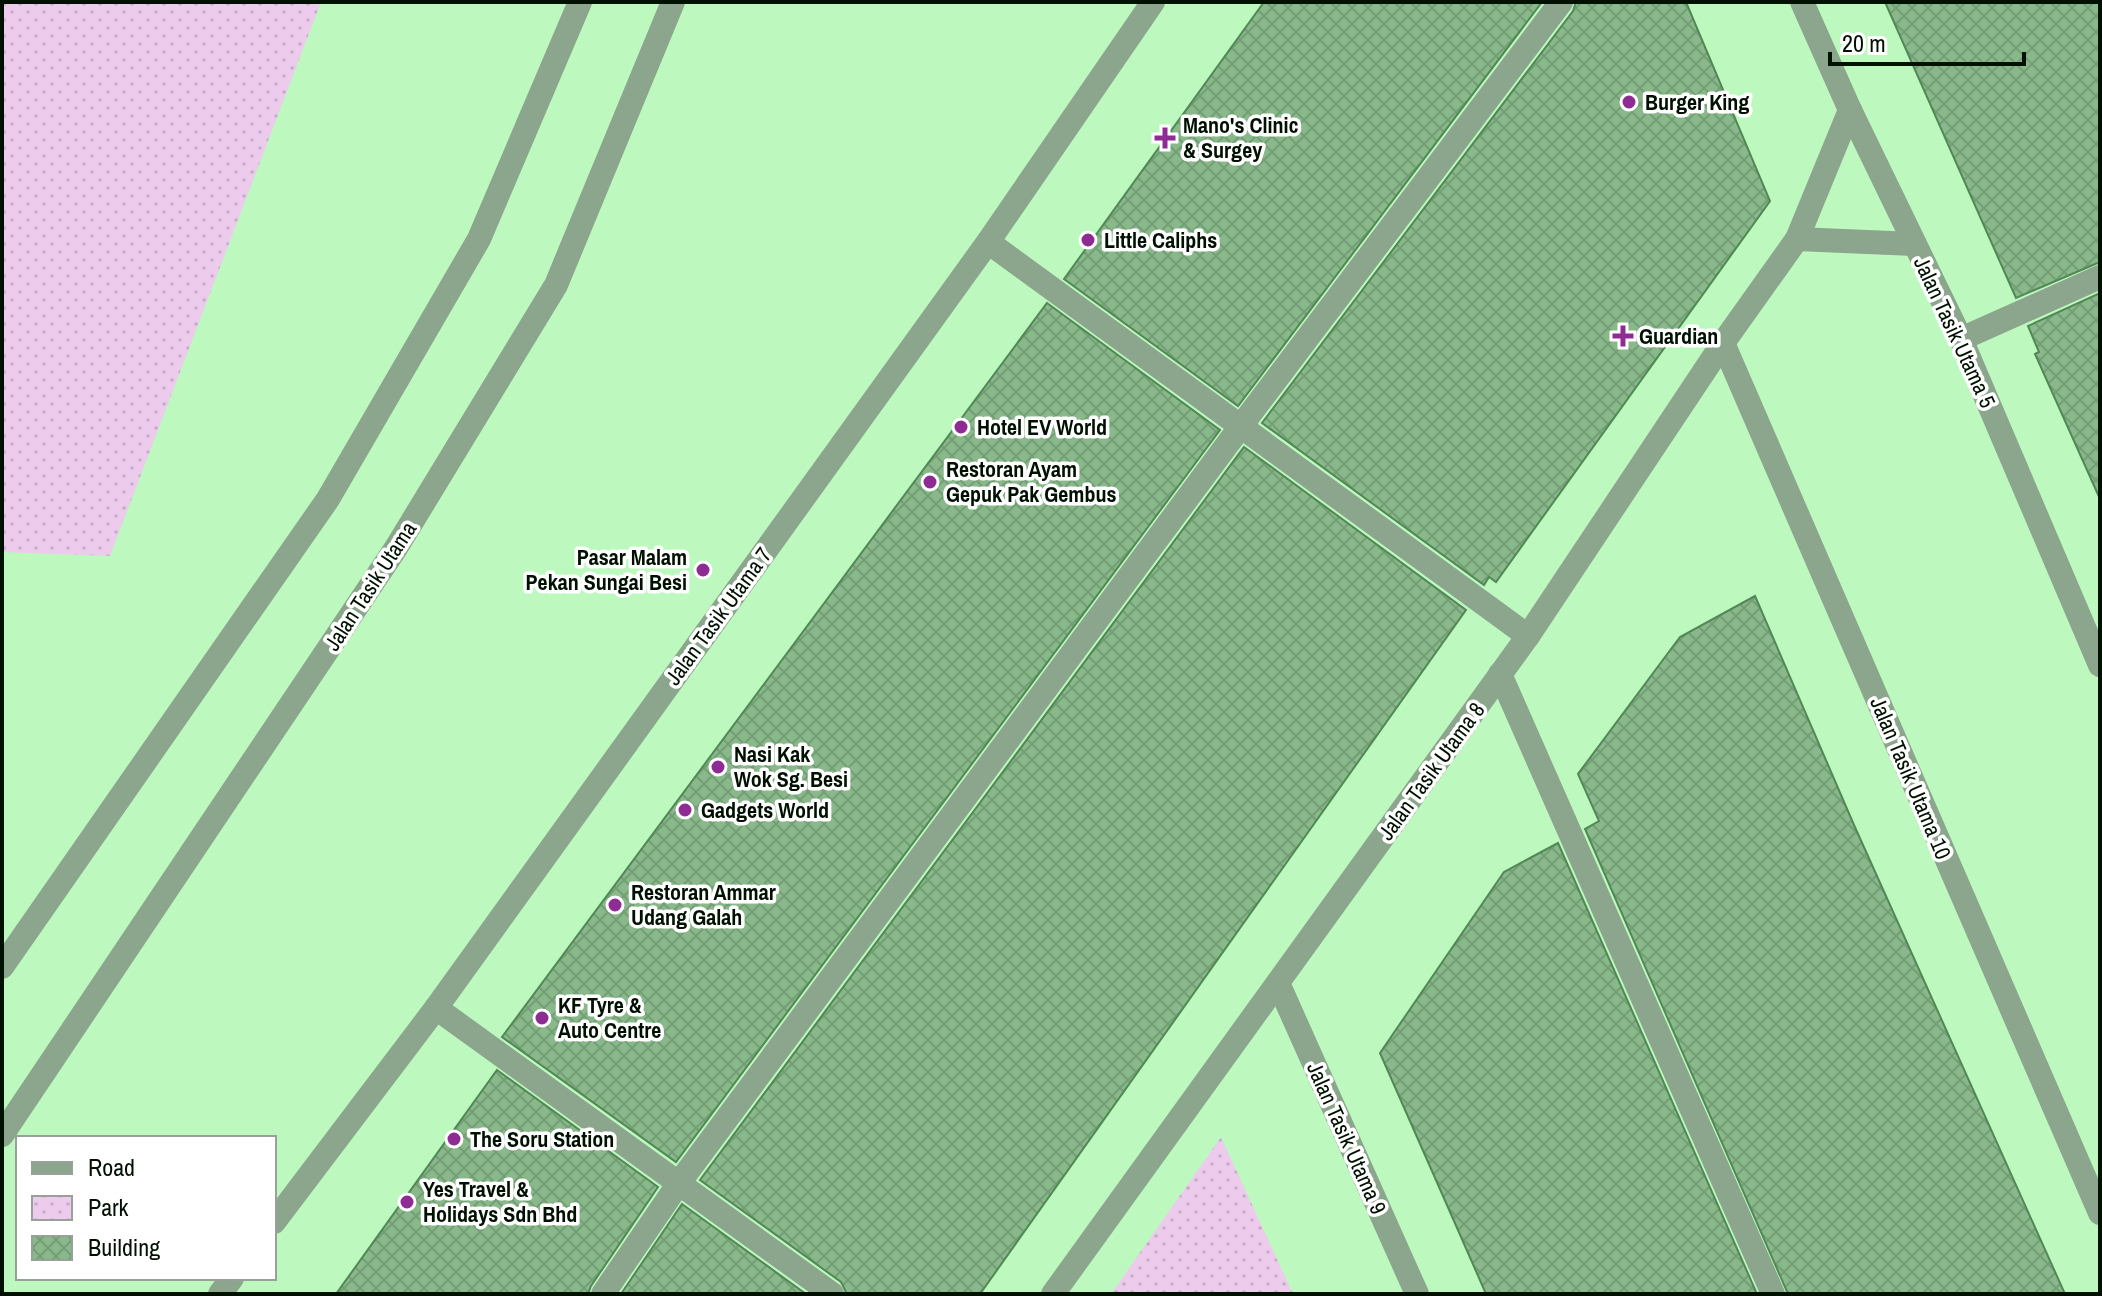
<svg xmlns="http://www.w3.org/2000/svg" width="2102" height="1296" font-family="'Archivo Narrow',sans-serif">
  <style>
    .park { fill: url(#park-dots) }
    .building { fill: url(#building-cross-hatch); stroke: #518855; stroke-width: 2 }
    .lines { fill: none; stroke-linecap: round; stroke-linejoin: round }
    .service { stroke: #8ca58d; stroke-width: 24 }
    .minor { stroke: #8ca58d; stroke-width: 24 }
    .tertiary { stroke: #8ca58d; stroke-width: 24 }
    .poi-dot { fill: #8f2c94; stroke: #fff; stroke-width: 3 }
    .labels { text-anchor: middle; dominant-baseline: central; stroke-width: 7; stroke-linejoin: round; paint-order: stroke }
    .poi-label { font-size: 22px; font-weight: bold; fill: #001101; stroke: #fff; text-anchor: start }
    .street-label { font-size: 22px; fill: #001101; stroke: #fff }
  </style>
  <defs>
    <pattern id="park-dots" width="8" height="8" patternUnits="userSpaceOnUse" patternTransform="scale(2)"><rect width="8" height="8" fill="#eccbec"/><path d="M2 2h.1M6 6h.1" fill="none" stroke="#c9adc9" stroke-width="1.8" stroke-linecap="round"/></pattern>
    <pattern id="building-cross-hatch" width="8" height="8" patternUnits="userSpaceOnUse" patternTransform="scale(2)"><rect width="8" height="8" fill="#89b98b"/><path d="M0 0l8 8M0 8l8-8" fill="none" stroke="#749e76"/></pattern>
  </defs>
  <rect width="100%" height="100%" fill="#bdf9bf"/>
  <g class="park">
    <path d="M2,2H321L110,556L2,552Z"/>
    <path d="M1221,1137L1293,1294H1111Z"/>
  </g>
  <g class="building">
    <path d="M1264,2H1542L1238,406L1064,279Z"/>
    <path d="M1576,2H1686L1770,201L1496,582L1489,577L1484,585L1262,423L1573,11Z"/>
    <path d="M1885,2H2100V262L2016,298Z"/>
    <path d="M2100,293V499L2035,354L2039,352L2028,326Z"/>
    <path d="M1047,303L1220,430L676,1162L502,1037Z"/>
    <path d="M1244,447L1466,610L980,1294H847L841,1282L700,1180Z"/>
    <path d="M1755,596L1854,825L2065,1294H1788L1585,829L1599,821L1578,774L1680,637Z"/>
    <path d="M1558,843L1757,1294H1486L1454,1221L1380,1053L1504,872Z"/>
    <path d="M497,1070L658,1187L591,1286L588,1294H336Z"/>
    <path d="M682,1204L806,1294H621Z"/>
  </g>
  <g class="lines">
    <g class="service">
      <path d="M988,242L1528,636"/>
      <path d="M1500,674L1773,1294"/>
      <path d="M436,1008L832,1294"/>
      <path d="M603,1294L679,1183L1241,426L1561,2"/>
    </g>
    <g class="minor">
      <path d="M1802,2L1850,110L1961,339L2100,665"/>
      <path d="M1797,239L1914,244"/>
      <path d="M1961,339L2100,277"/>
      <path d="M1723,343L2100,1213"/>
      <path d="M1278,983L1417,1294"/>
      <path d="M274,1222L436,1008L988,242L1153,2"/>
      <path d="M220,1294L232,1278"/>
      <path d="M1053,1294L1528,636L1723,343L1797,239L1850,110"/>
    </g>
    <g class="tertiary">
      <path d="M2,967L328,499L479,239L580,2"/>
      <path d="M2,1135L396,548L556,285L673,2"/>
    </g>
  </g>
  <g class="poi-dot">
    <circle cx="1629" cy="102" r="8"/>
    <path d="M1161 126h8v8h8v8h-8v8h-8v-8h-8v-8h8z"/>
    <circle cx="1088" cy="240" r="8"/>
    <path d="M1619 324h8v8h8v8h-8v8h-8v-8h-8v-8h8z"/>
    <circle cx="961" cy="427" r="8"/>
    <circle cx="930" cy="482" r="8"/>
    <circle cx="703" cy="570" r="8"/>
    <circle cx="718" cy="767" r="8"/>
    <circle cx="685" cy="810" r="8"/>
    <circle cx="615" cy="905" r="8"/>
    <circle cx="542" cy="1018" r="8"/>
    <circle cx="454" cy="1139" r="8"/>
    <circle cx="407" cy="1202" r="8"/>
  </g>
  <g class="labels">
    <g class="poi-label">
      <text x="1645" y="102">Burger King</text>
      <text x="1183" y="125">Mano's Clinic<tspan x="1183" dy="25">&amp; Surgey</tspan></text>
      <text x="1104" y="240">Little Caliphs</text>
      <text x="1639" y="336">Guardian</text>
      <text x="977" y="427">Hotel EV World</text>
      <text x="946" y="469">Restoran Ayam<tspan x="946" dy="25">Gepuk Pak Gembus</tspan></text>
      <text x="687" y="557" text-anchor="end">Pasar Malam<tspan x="687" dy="25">Pekan Sungai Besi</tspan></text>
      <text x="734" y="754">Nasi Kak<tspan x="734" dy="25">Wok Sg. Besi</tspan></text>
      <text x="701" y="810">Gadgets World</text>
      <text x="631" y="892">Restoran Ammar<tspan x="631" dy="25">Udang Galah</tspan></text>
      <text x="558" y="1005">KF Tyre &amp;<tspan x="558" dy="25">Auto Centre</tspan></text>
      <text x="470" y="1139">The Soru Station</text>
      <text x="423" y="1189">Yes Travel &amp;<tspan x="423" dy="25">Holidays Sdn Bhd</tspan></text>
    </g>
    <g class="street-label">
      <text transform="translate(1955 332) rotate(65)">Jalan Tasik Utama 5</text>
      <text transform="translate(370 586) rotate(-57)">Jalan Tasik Utama</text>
      <text transform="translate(718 616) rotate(-54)">Jalan Tasik Utama 7</text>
      <text transform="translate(1431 771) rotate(-54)">Jalan Tasik Utama 8</text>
      <text transform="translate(1911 778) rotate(67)">Jalan Tasik Utama 10</text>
      <text transform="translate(1347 1138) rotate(66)">Jalan Tasik Utama 9</text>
    </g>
  </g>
  <rect width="2102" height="1296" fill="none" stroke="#001101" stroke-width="8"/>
  <rect x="16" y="1136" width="260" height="144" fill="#ffffff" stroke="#99a099" stroke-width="2"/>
  <rect x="32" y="1162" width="40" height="12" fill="#8ca58d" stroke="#99a099" stroke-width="2"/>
  <text x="88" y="1176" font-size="24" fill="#001101">Road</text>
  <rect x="32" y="1196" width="40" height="24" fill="url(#park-dots)" stroke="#99a099" stroke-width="2"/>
  <text x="88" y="1216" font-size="24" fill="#001101">Park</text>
  <rect x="32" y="1236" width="40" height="24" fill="url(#building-cross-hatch)" stroke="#99a099" stroke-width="2"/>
  <text x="88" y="1256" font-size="24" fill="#001101">Building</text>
  <path d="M1830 52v12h194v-12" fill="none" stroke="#001101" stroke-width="4"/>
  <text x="1842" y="52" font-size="24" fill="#001101" stroke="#ffffff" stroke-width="6" paint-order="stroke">20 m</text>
</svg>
